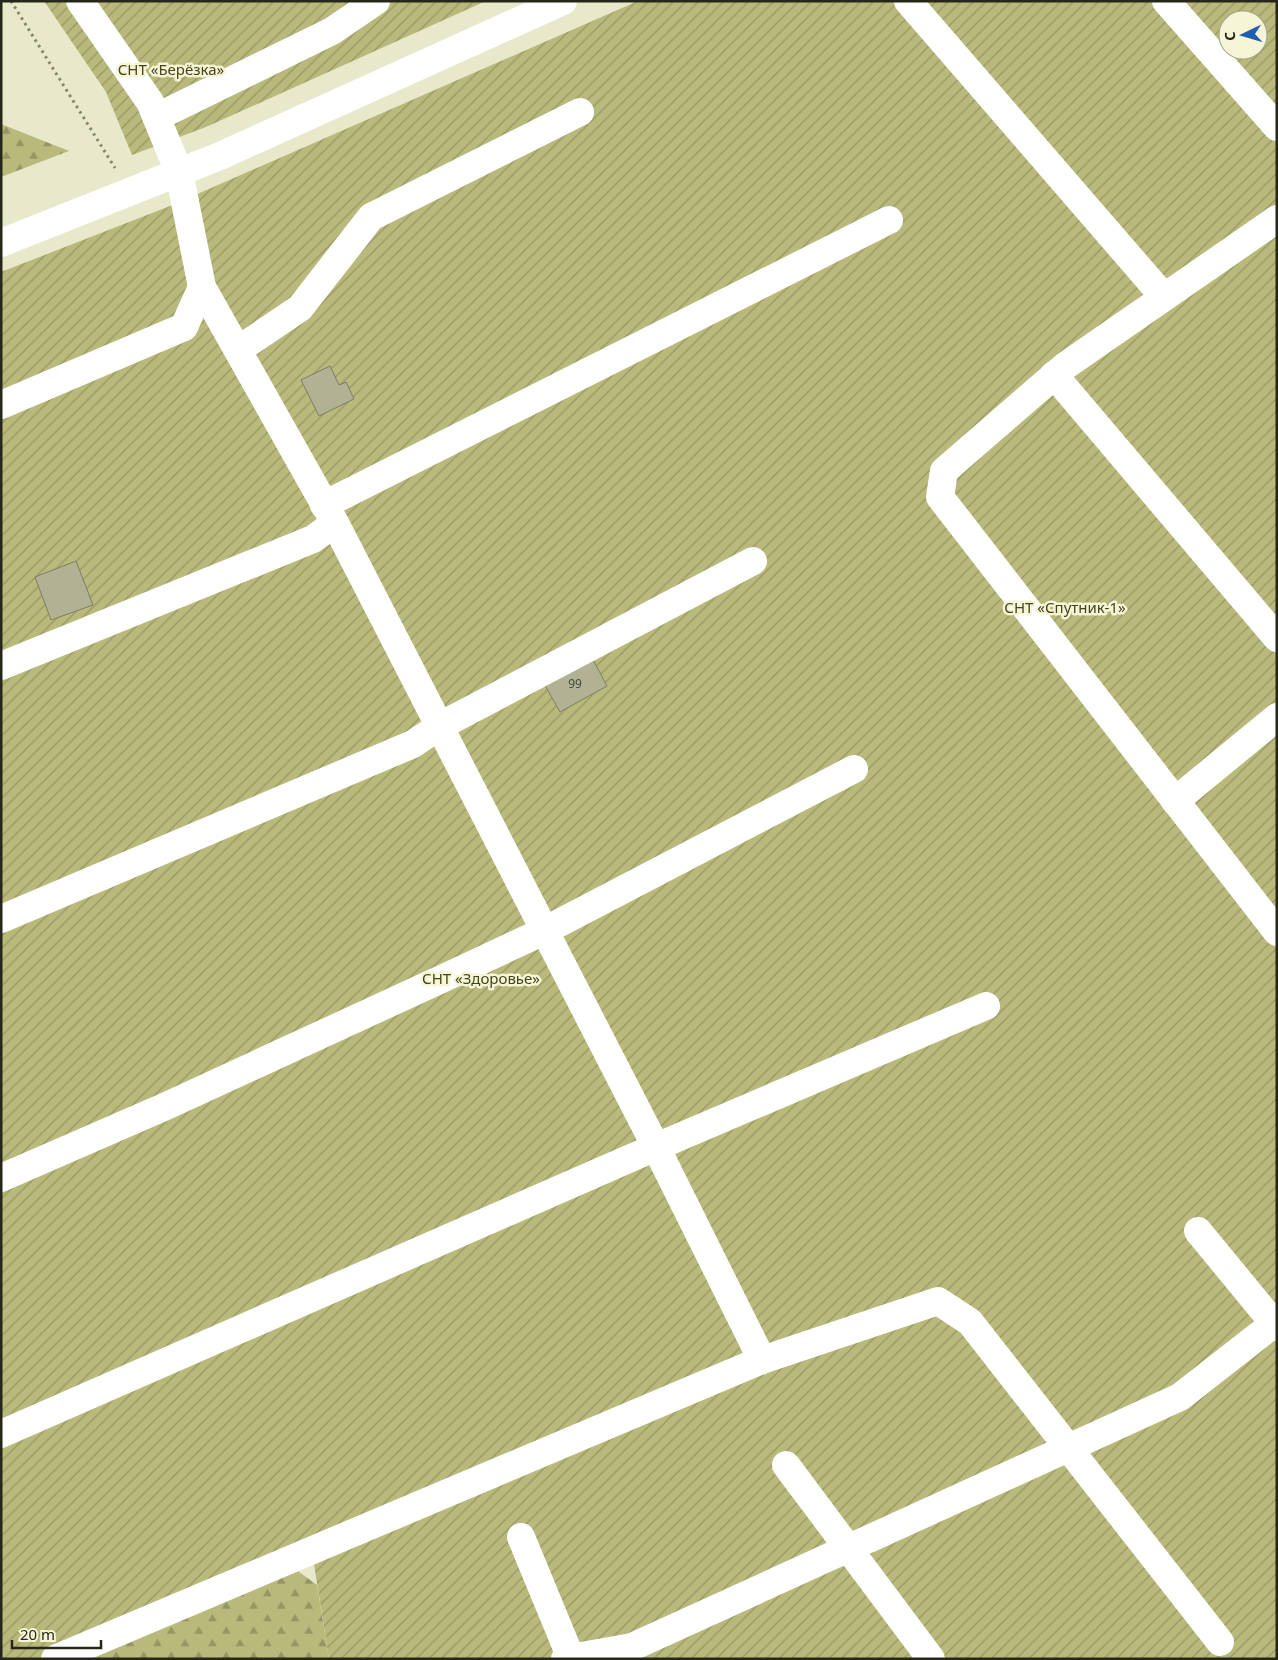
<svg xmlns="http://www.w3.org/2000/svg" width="1278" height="1660" font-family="'Noto Sans',sans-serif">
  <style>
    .forest { fill: url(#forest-firs) }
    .garden { fill: url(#garden-furrows); fill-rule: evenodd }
    .building { fill: #b1b294; stroke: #7e7e62 }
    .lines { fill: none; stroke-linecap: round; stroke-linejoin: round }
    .path { stroke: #848570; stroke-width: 3; stroke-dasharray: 2.5 4; stroke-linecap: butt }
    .minor { stroke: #fff; stroke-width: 28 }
    .labels { text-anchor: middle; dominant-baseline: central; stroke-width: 5; stroke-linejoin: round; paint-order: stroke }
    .number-label { font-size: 12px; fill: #494939 }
    .park-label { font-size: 15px; fill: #45451d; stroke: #f6f6d7 }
  </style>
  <defs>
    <pattern id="forest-firs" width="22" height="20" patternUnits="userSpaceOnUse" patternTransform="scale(1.25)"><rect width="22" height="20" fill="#b9b97b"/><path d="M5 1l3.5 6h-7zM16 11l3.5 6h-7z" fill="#969664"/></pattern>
    <pattern id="garden-furrows" width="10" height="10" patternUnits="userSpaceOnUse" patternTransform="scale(1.25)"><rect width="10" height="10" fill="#b9b97b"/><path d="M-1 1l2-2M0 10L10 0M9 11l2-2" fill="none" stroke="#969664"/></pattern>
  </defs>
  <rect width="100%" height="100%" fill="#e8e9ca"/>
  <g class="forest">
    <path d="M1,124L69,151L1,177Z"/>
    <path d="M291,1566L317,1585L329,1659H85Z"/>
  </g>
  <g class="garden">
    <path d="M44,1H486L206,127L132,155L106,92Z"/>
    <path d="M638,1H1277V1659H329L313,1558L74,1659H1V272L170,206ZM1228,20H1258V50H1228Z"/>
  </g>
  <g class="building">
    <path d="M330,366L339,385L346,382L354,399L319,416L301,380Z"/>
    <path d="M76,561L93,605L51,620L35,577Z"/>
    <path d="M590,654L607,686L560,712L542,680Z"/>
  </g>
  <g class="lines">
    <path class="path" d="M11,1L115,168"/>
    <g class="minor">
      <path d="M80,1L150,102L179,172L202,287L335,523L656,1147L762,1360"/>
      <path d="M908,1L1164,297"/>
      <path d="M1166,1L1277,127"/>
      <path d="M157,117L332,31L376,1"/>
      <path d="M1277,219L1065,366L944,471L940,497L1277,932"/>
      <path d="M1,243L220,156L563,1"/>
      <path d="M238,350L300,308L371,217L580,112"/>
      <path d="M1054,375L1277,638"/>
      <path d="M1,405L184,327L202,287"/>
      <path d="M324,505L889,220"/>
      <path d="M1,666L313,539L335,523"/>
      <path d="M1175,801L1277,717"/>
      <path d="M1,919L413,744L438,727L753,561"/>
      <path d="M1,1178L164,1107L446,977L544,931L854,769"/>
      <path d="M1198,1231L1277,1327"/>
      <path d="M1,1434L656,1147L986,1006"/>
      <path d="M786,1465L931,1659"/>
      <path d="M521,1537L571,1658"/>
      <path d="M55,1659L762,1360L938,1301L970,1322L1220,1642"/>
      <path d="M565,1659L632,1647L1180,1397L1277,1321"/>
    </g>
  </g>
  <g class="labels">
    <g class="number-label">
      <text x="575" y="683">99</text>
    </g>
    <g class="park-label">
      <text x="171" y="69">СНТ «Берёзка»</text>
      <text x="1065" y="607">СНТ «Спутник-1»</text>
      <text x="481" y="978">СНТ «Здоровье»</text>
    </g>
  </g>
  <rect width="1278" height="1660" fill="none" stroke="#26261b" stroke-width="5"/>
  <g transform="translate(1243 35) rotate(265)"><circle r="24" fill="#f6f6d7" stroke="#a3a38c"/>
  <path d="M0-4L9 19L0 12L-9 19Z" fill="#205fb0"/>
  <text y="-8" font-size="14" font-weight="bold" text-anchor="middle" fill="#26261b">С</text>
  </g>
  <path d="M12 1640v8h89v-8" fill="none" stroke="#26261b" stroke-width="2.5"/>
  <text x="20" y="1640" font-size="15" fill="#26261b" stroke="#f6f6d7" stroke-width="4" paint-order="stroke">20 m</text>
</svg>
